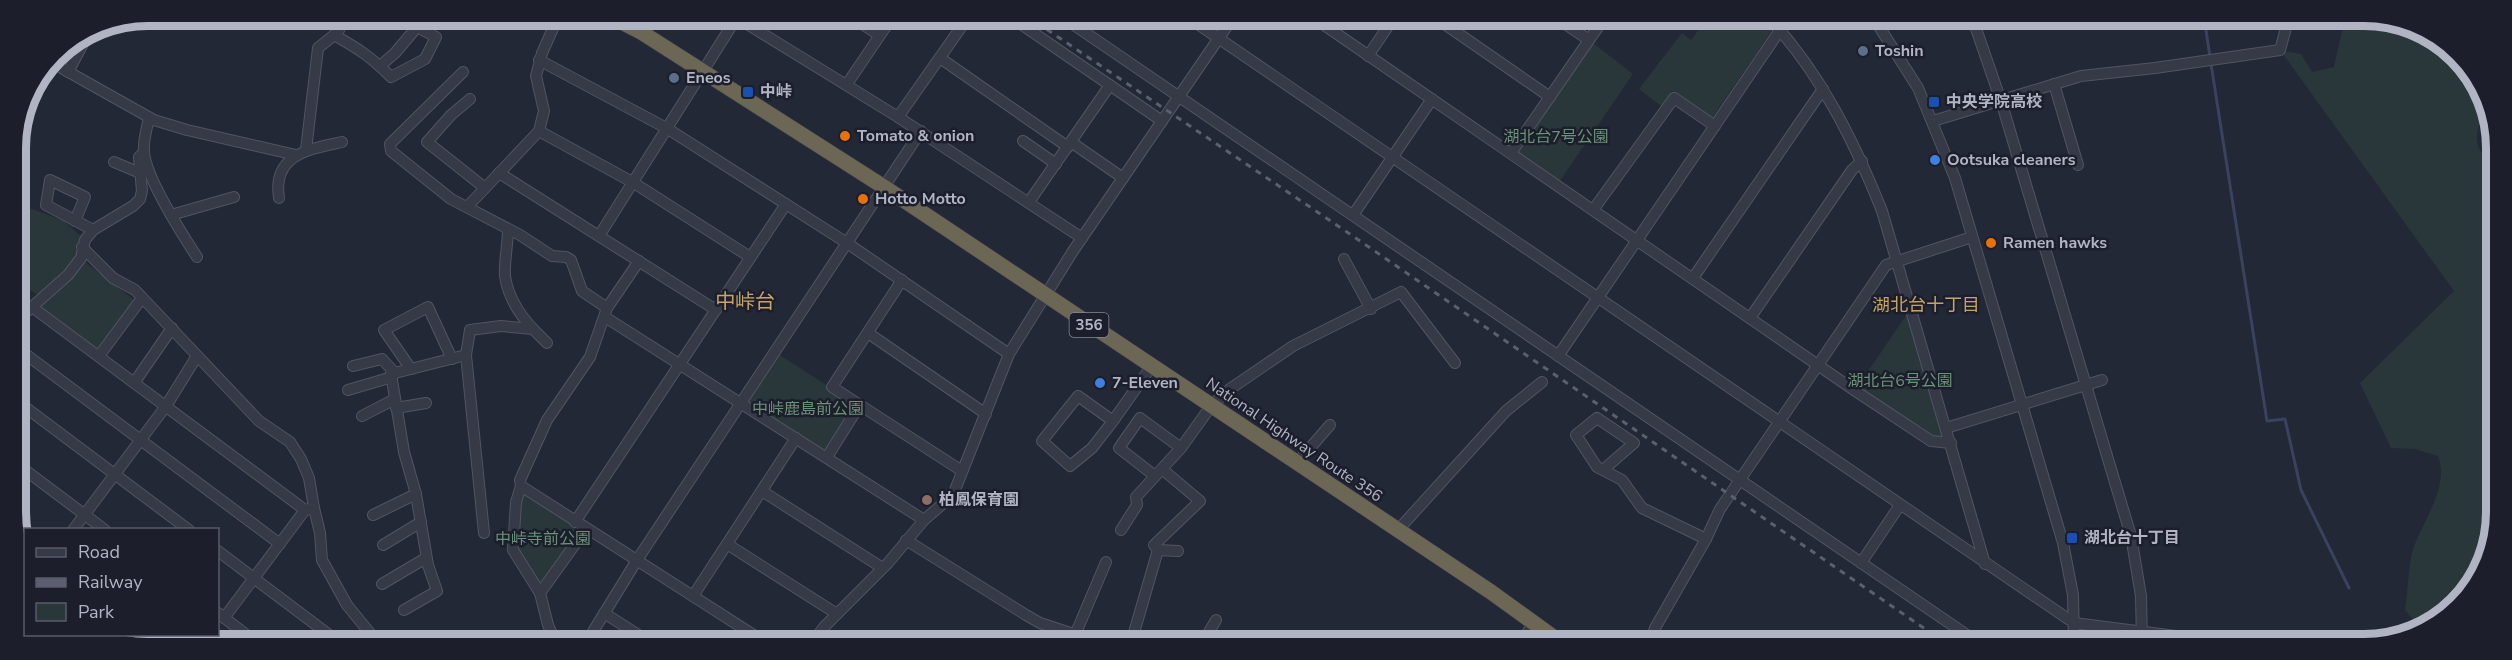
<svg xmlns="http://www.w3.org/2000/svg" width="2512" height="660" font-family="'Nunito Sans','Noto Sans JP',sans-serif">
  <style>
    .green { fill: #29373b }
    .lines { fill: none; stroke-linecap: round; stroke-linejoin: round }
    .stream { stroke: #3a425d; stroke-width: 3 }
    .minor-casing { stroke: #515561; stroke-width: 12 }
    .highway-casing { stroke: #3e424e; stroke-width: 16 }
    .minor { stroke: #363a47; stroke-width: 10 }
    .highway { stroke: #6c6754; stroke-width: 15 }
    .rail { stroke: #5b5f6f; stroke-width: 3; stroke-dasharray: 6 6; stroke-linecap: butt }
    .service-dot { fill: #5c6f8a; stroke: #1c1f2b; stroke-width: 2 }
    .transit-dot { fill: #1a4fb4; stroke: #1c1f2b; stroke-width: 2 }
    .food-dot { fill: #e8710a; stroke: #1c1f2b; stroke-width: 2 }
    .shop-dot { fill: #3f7fe0; stroke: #1c1f2b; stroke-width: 2 }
    .education-dot { fill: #8d6e63; stroke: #1c1f2b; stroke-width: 2 }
    .labels { text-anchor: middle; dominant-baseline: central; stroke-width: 5; stroke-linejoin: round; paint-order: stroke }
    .shield { fill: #1c1f2b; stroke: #848895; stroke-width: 1.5 }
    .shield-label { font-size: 15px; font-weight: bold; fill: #b1b5c3 }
    .poi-label { font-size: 16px; font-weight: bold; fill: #b1b5c3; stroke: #1c1f2b; text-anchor: start }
    .park-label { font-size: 16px; fill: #6b917b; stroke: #1c1f2b }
    .street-label { font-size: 16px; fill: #b1b5c3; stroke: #1c1f2b }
    .neighbourhood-label { font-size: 18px; fill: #c6a369; stroke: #1c1f2b }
    .quarter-label { font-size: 20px; fill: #c6a369; stroke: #1c1f2b }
    .rim { fill: none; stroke: #b1b5c3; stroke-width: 8 }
  </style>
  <rect width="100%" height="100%" fill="#232836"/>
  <g class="green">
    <path d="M857,16H887L878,29Z"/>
    <path d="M1708,17H1761L1773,29L1712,118L1672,91L1661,106L1639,89L1682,33L1691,40Z"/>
    <path d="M2345,18H2391L2458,54L2486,107C2474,136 2471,145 2495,169L2494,539L2452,612L2419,626L2405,610C2408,591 2408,568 2413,549C2423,521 2450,486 2438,456L2415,449L2391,448L2360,383L2454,291L2280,50L2301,54L2312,72L2334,67Z"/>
    <path d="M1589,40L1633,74L1557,185L1511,153Z"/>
    <path d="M16,197L24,206L64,221L85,240L81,259L138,303L99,356L32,307L43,297L16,283Z"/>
    <path d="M1912,307L1951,443L1931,441L1855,390Z"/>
    <path d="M775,352L859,406L827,457L741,404Z"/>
    <path d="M521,486L586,529L540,593L513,550Z"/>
  </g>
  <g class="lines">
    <g class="stream">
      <path d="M2204,17L2210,57"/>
      <path d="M2211,64L2267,421L2285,419L2301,490L2349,588"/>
    </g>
    <g class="minor-casing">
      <g id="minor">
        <path d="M734,16L898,117L1082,238"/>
        <path d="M850,16L879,35"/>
        <path d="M1061,16L1980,644"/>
        <path d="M1186,16L2074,623L2199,639"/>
        <path d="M1311,16L1854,390L1931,441L1951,443"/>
        <path d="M1433,16L1550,97"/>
        <path d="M1555,17L1589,40"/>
        <path d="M1768,17C1820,72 1854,141 1882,211L1985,564"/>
        <path d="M1873,17L1918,88L1955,178L2063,543L2073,595L2074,644"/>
        <path d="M1972,17L2001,101L2131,536L2141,596L2142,644"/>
        <path d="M334,35C359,49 371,57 391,77L425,59L436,37L417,27L395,53L380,66"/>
        <path d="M1368,56L1395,16"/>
        <path d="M940,58L1068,147"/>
        <path d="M539,60L668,129L847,243L1009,354"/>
        <path d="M49,61L154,120L187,130L296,155"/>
        <path d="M68,72L91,29"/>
        <path d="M463,72L390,144L391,151L451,199L520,235L552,256L566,257L571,260L582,291L607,308"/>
        <path d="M847,84L893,16"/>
        <path d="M2054,84L2078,165"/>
        <path d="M470,99L451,115L427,142L485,188"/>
        <path d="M898,117L969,16"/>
        <path d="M149,118C147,128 143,140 144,151C145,177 182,234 197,257"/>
        <path d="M1162,121L1234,16"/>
        <path d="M1933,121L2081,76L2155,68L2280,50L2289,17"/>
        <path d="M539,131L634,183L750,257"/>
        <path d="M1023,141L1056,164"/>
        <path d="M1071,142L1123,178"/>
        <path d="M306,150L318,48L338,32L346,15"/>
        <path d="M1511,153L1605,17"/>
        <path d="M114,162L140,173"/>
        <path d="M499,173L716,310"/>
        <path d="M279,198C272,154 310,149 342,142"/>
        <path d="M1029,202L1110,85"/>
        <path d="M468,206L539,131L544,111L536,76L542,53L559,15"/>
        <path d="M1593,210L1674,98L1715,126"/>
        <path d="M171,215L234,197"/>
        <path d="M1353,215L1432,99"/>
        <path d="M75,221L85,197L50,180L46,205L93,230"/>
        <path d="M508,229C508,243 504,263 505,276C508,297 519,314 533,329"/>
        <path d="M599,236L737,17"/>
        <path d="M82,247L113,278L135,290L259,421L290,442L301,459L309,478L314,508L305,510"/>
        <path d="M1344,259L1371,309"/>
        <path d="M639,261L607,308L590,357L547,420L520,480L521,486L766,643"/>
        <path d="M1693,278L1823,89"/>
        <path d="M902,280L832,387L962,471"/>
        <path d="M32,307L305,510L224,618"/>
        <path d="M605,317L924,520"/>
        <path d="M1750,318L1852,170L1862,161"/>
        <path d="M16,321L68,275L81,258L85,240L93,230L133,206L140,199L142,191L139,157L144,152"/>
        <path d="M868,333L986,414"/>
        <path d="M16,347L280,544"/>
        <path d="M466,355L484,533"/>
        <path d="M99,356L142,298"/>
        <path d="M1558,356L1789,17"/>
        <path d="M353,366L382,359L395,373"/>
        <path d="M411,369L384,330L428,307L452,359"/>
        <path d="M134,383L172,328"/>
        <path d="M348,390L392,377"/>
        <path d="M17,401L189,530"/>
        <path d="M396,408L426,403"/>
        <path d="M362,416L395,399"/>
        <path d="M1113,421L1092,448L1070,466L1042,441L1078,396L1113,421L1151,367"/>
        <path d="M1946,428L2102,380"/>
        <path d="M827,457L859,406"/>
        <path d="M1297,463L1330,425"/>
        <path d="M17,464L105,530"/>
        <path d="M1603,470L1634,443L1597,418L1576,435L1597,467L1622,480L1642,508L1706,539"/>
        <path d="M1155,476L1119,448L1140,418L1181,448"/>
        <path d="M521,486L516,502L513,550L540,593"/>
        <path d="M762,491L881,567"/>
        <path d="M314,508L320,533L322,560L347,605L378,643"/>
        <path d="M373,515L416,494"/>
        <path d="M575,522L786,204"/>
        <path d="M73,530L166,406L197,356"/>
        <path d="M1121,530L1137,505L1136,497L1181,448L1211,406L1230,389L1293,346L1401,292L1455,363"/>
        <path d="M1398,530L1506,411L1542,382"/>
        <path d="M18,537L26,543"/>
        <path d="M906,540L1026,615L1040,623L1101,643"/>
        <path d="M727,544L837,614"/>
        <path d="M383,545L421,522"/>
        <path d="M1158,550L1178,551"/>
        <path d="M218,551L340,643"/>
        <path d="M1861,563L1900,505"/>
        <path d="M382,584L426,558"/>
        <path d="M693,596L796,438"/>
        <path d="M404,610L437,591L428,565L416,494L404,452L391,374L466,355L470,330L501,326L533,329L547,343"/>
        <path d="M218,613L257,643"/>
        <path d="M604,613L651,643"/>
        <path d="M115,634L126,642"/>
        <path d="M1075,635L1106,562"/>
        <path d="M556,643L548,625L540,593L586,529"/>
        <path d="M586,643L637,560L921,131"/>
        <path d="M812,643L824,627L888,563L924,520L953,495L1009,354L1073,251L1162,121L1009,16"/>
        <path d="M1131,643L1158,550L1154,545L1200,501L1162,469"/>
        <path d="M1202,644L1216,620"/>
        <path d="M1520,644L1534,622"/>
        <path d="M1649,644L1655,628L1706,539L1720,509L1886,265L1972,237"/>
      </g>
    </g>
    <g class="highway-casing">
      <path id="highway" d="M610,16L641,32L884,187L1491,592L1563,644"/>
    </g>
    <use href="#minor" class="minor"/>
    <use href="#highway" class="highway"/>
    <path class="rail" d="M1027,16L1344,230L1947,644"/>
  </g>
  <g class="service-dot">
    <circle cx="1863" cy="51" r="6"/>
    <circle cx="674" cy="78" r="6"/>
  </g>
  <g class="transit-dot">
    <rect x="742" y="86" width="12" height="12" rx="3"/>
    <rect x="1928" y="96" width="12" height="12" rx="3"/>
    <rect x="2066" y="532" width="12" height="12" rx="3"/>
  </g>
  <g class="food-dot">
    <circle cx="845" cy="136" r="6"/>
    <circle cx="863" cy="199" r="6"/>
    <circle cx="1991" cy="243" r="6"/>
  </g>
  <g class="shop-dot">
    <circle cx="1935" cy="160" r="6"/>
    <circle cx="1100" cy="383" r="6"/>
  </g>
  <circle class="education-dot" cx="927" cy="500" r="6"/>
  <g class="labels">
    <rect class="shield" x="1069.5" y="313" width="39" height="24" rx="4.5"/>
    <g class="shield-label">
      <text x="1089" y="325">356</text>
    </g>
    <g class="poi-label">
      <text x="1875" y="51">Toshin</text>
      <text x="686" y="78">Eneos</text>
      <text x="760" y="92">中峠</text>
      <text x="1946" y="102">中央学院高校</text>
      <text x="857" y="136">Tomato &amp; onion</text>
      <text x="1947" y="160">Ootsuka cleaners</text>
      <text x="875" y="199">Hotto Motto</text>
      <text x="2003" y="243">Ramen hawks</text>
      <text x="1112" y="383">7-Eleven</text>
      <text x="939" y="500">柏鳳保育園</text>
      <text x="2084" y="538">湖北台十丁目</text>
    </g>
    <g class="park-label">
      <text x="1556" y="137">湖北台7号公園</text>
      <text x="1900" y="381">湖北台6号公園</text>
      <text x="808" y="409">中峠鹿島前公園</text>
      <text x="543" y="539">中峠寺前公園</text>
    </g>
    <g class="street-label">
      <text transform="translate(1294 440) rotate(34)">National Highway Route 356</text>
    </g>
    <g class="neighbourhood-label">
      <text x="1926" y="305">湖北台十丁目</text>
    </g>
    <g class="quarter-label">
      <text x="745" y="301">中峠台</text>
    </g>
  </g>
  <path d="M0 0H2512V660H0ZM148 26H2364A122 122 0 0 1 2486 148V512A122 122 0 0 1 2364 634H148A122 122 0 0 1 26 512V148A122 122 0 0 1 148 26Z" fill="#1c1f2b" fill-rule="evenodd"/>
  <path class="rim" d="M148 26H2364A122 122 0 0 1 2486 148V512A122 122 0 0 1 2364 634H148A122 122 0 0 1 26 512V148A122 122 0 0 1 148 26Z"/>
  <rect x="24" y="528" width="195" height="108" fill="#1c1f2b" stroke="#585b68" stroke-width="1.5"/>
  <rect x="36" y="548" width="30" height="9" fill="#363a47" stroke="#585b68" stroke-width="1.5"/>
  <text x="78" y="558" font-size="18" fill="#b1b5c3">Road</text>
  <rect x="36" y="578" width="30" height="9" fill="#5b5f6f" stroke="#585b68" stroke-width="1.5"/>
  <text x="78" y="588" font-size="18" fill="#b1b5c3">Railway</text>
  <rect x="36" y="603" width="30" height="18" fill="#29373b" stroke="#585b68" stroke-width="1.5"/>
  <text x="78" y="618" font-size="18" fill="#b1b5c3">Park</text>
</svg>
